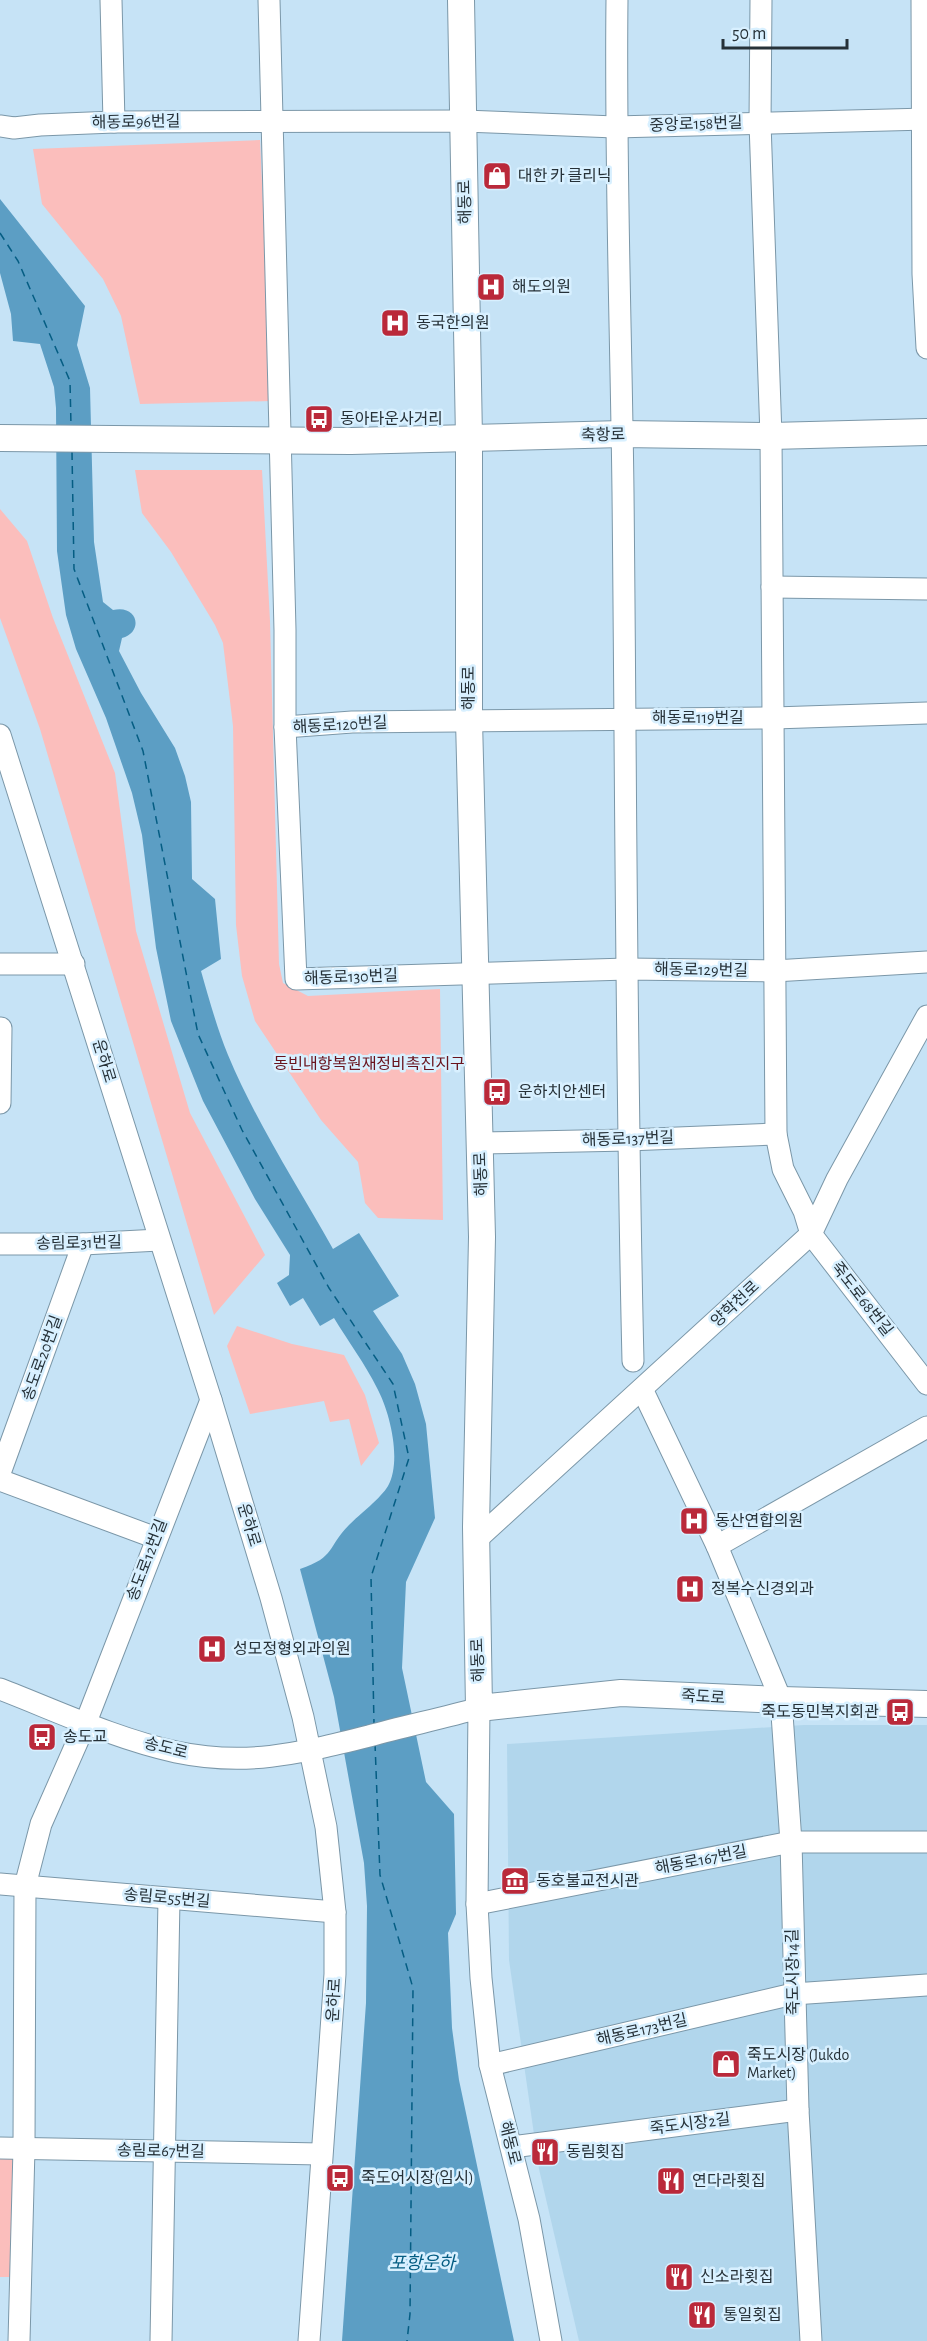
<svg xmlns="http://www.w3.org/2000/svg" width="927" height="2341" font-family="'Alegreya Sans','Noto Sans KR',sans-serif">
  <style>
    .built { fill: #b1d6ec }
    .green { fill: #fbbebc }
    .water { fill: #5c9ec4 }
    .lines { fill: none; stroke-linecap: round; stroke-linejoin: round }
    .ferry { stroke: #055d83; stroke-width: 1.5; stroke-dasharray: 8 6; stroke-linecap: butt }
    .minor-casing { stroke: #7b97a8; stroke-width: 23 }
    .major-casing { stroke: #7b97a8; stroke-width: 28 }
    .minor { stroke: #fff; stroke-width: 21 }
    .major { stroke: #fff; stroke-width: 26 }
    .labels { text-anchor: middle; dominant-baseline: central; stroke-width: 5; stroke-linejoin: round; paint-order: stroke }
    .street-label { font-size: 16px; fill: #263138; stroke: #d8f0ff }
    .poi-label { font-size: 16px; fill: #263138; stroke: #d8f0ff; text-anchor: start }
    .park-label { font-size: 16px; fill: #69131d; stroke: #d8f0ff }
    .water-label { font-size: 18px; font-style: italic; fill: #055d83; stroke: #d8f0ff }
  </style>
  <rect width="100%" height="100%" fill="#c6e3f6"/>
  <path class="built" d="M804,1725H927V2341H579L539,2169L509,1960L507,1744Z"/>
  <g class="green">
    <path d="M260,140L272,401L140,404L121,316L103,279L42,204L33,149Z"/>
    <path d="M135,470H262L270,621L279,964L283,983L308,996L440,989L443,1220L378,1218L365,1203L358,1162L321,1120L255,1021L242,976L236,925L233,726L223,643L215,625L171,552L142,513Z"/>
    <path d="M0,509L27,541L53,618L115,773L136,931L190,1113L265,1255L214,1315L40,729L0,618Z"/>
    <path d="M237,1326L292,1344L344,1355L365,1395L379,1443L361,1466L349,1419L330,1422L324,1401L250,1414L227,1346Z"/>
    <path d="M0,2155L18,2156L15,2277H0Z"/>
  </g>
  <path class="water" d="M0,199L85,306L77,345L90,388L94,542L103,602L113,610C138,604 144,632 122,638L119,651L141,693L175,748L185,776L191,802L192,879L215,899L221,959L201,971C209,999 217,1028 228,1055C256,1122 297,1185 333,1249L359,1233L399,1296L373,1311L402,1354L415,1384L426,1424L435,1518L406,1582L402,1668L426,1782L454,1814L456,1914L448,1933L452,2028L459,2080L514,2341H342L366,2003L367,1906L364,1863L334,1697L300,1569C336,1557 327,1547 349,1525C360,1514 381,1498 388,1486C402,1461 390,1412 377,1388C365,1364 348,1341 334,1318L320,1326L303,1298L290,1306L277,1283L289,1275L290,1255L255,1199L228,1148L203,1101L171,1021L156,948L142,835L132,793L106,718L76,649L66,615L57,551L56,408L54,387L40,344L13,341L11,314L0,273Z"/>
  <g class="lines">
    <g class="ferry">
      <path d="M0,233L18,261L70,381L71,426"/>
      <path d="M72,452L74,569L143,751L198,1034L242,1130L329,1288L393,1384L409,1458L371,1577L374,1724"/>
      <path d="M375,1743L380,1875L413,1988L410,2314L407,2341"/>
    </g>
    <g class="minor-casing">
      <g id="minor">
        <path d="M111,0L114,122"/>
        <path d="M269,0L285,630V727L296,979L627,969L774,971L927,962"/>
        <path d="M617,0C615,164 621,328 623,492C626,782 626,1072 633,1361"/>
        <path d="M761,0L760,123L771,436L776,1134L783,1169L804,1211L811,1234L927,1384"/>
        <path d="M922,0L923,274L927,348"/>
        <path d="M0,126L14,128L40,125L114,122L464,121L615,127L927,119"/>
        <path d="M772,587L927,589"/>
        <path d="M285,727L352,722L774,718L927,713"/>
        <path d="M0,735L211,1400L271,1598L303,1717L326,1827L335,1912V1974L309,2341"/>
        <path d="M0,964H74"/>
        <path d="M0,1103L1,1028"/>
        <path d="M480,1143L628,1140L776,1134"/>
        <path d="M0,1244H83L159,1240"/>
        <path d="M642,1389L717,1546L781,1700L791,1842L798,2110L811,2341"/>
        <path d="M0,1473L83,1244"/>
        <path d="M0,1480L156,1538"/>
        <path d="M476,1540L811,1234L837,1179L927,1016"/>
        <path d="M717,1546L927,1427"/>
        <path d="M0,1689C57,1711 116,1739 176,1752C248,1767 300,1753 369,1736C406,1726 443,1718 479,1708L477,1904L481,1978L490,2065L529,2219L551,2341"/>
        <path d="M0,1884L335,1912"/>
        <path d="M477,1904L791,1842H927"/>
        <path d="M490,2065L793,1994L927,1985"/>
        <path d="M512,2147L798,2110"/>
        <path d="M0,2148L321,2154"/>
        <path d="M19,2341L24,2148L25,1886L41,1824L86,1722L211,1400"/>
        <path d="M161,2341L169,1899"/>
      </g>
    </g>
    <g class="major-casing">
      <g id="major">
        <path d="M461,0L469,438V720L482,1237L476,1527L479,1708L621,1693L781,1700L927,1704"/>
        <path d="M0,438L351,441L622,434L771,436L927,432"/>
      </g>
    </g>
    <use href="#minor" class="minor"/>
    <use href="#major" class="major"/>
  </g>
  <defs>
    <g id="shop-square" transform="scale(1.5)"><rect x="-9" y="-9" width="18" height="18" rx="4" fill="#ba293a" stroke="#d8f0ff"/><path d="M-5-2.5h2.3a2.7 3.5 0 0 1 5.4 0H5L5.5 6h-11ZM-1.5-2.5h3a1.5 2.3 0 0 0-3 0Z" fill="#fff"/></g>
    <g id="hospital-square" transform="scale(1.5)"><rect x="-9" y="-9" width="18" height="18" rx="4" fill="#ba293a" stroke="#d8f0ff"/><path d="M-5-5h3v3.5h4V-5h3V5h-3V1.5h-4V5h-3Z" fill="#fff"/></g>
    <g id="bus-square" transform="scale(1.5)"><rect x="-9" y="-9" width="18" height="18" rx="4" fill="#ba293a" stroke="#d8f0ff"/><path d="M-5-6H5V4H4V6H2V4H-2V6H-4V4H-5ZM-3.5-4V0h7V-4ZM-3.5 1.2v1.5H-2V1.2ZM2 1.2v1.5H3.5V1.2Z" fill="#fff"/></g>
    <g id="museum-square" transform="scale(1.5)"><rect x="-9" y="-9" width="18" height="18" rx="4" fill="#ba293a" stroke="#d8f0ff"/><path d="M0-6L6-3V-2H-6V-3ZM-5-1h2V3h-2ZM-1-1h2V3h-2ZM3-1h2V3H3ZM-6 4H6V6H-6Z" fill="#fff"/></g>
    <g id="restaurant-square" transform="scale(1.5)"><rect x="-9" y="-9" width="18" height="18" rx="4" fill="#ba293a" stroke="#d8f0ff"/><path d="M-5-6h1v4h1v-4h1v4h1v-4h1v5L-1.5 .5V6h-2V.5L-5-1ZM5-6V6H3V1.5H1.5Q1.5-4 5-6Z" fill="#fff"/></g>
  </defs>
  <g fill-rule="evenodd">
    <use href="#shop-square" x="497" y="176"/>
    <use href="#hospital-square" x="491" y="287"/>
    <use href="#hospital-square" x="395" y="323"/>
    <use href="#bus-square" x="319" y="419"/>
    <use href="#bus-square" x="497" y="1092"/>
    <use href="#hospital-square" x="694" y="1521"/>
    <use href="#hospital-square" x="690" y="1589"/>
    <use href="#hospital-square" x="212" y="1649"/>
    <use href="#bus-square" x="900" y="1712"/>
    <use href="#bus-square" x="42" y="1737"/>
    <use href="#museum-square" x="515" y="1881"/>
    <use href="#shop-square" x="726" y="2064"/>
    <use href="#restaurant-square" x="545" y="2152"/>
    <use href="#bus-square" x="340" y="2178"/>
    <use href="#restaurant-square" x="671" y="2181"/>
    <use href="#restaurant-square" x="679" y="2277"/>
    <use href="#restaurant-square" x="702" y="2315"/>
  </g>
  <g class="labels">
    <g class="street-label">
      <text transform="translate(136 122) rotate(-1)">해동로96번길</text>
      <text transform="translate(696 124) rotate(-2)">중앙로158번길</text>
      <text transform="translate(465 202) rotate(-91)">해동로</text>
      <text transform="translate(603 435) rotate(-1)">축항로</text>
      <text transform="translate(469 688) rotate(-90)">해동로</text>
      <text x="698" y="718">해동로119번길</text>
      <text transform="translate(340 725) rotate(-3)">해동로120번길</text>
      <text transform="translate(701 970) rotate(1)">해동로129번길</text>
      <text transform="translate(351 977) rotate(-2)">해동로130번길</text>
      <text transform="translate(104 1061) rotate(73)">운하로</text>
      <text transform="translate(628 1139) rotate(-2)">해동로137번길</text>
      <text transform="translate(481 1174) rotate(-92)">해동로</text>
      <text transform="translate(79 1243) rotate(-1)">송림로31번길</text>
      <text transform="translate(862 1299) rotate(52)">죽도로68번길</text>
      <text transform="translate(735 1304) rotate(-43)">양학천로</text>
      <text transform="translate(42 1358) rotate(-70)">송도로20번길</text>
      <text transform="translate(249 1525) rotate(73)">운하로</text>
      <text transform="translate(147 1560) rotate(-69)">송도로12번길</text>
      <text transform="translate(478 1660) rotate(-92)">해동로</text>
      <text transform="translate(703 1697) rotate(3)">죽도로</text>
      <text transform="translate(166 1748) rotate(14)">송도로</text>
      <text transform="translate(701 1860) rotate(-11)">해동로167번길</text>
      <text transform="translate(167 1898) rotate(5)">송림로55번길</text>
      <text transform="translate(793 1972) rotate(-91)">죽도시장14길</text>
      <text transform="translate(334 2000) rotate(-87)">운하로</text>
      <text transform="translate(642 2030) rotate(-13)">해동로173번길</text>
      <text transform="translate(690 2124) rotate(-7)">죽도시장2길</text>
      <text transform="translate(510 2143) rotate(76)">해동로</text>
      <text transform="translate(161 2151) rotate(1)">송림로67번길</text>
    </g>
    <g class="poi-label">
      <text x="518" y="176">대한 카 클리닉</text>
      <text x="512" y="287">해도의원</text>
      <text x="416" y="323">동국한의원</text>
      <text x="340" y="419">동아타운사거리</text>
      <text x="518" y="1092">운하치안센터</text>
      <text x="715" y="1521">동산연합의원</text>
      <text x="711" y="1589">정복수신경외과</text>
      <text x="233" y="1649">성모정형외과의원</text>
      <text x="879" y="1712" text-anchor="end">죽도동민복지회관</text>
      <text x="63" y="1737">송도교</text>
      <text x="536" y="1881">동호불교전시관</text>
      <text x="747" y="2055">죽도시장 (Jukdo<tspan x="747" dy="18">Market)</tspan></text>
      <text x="566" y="2152">동림횟집</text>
      <text x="361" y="2178">죽도어시장(임시)</text>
      <text x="692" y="2181">연다라횟집</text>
      <text x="700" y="2277">신소라횟집</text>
      <text x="723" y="2315">통일횟집</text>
    </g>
    <g class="park-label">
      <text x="369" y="1064">동빈내항복원재정비촉진지구</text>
    </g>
    <g class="water-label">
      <text x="422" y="2264">포항운하</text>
    </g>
  </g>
  <path d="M723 39v9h124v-9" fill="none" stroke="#263138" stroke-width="3"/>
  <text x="732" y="39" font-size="18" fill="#263138" stroke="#d8f0ff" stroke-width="4.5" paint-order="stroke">50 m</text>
</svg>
